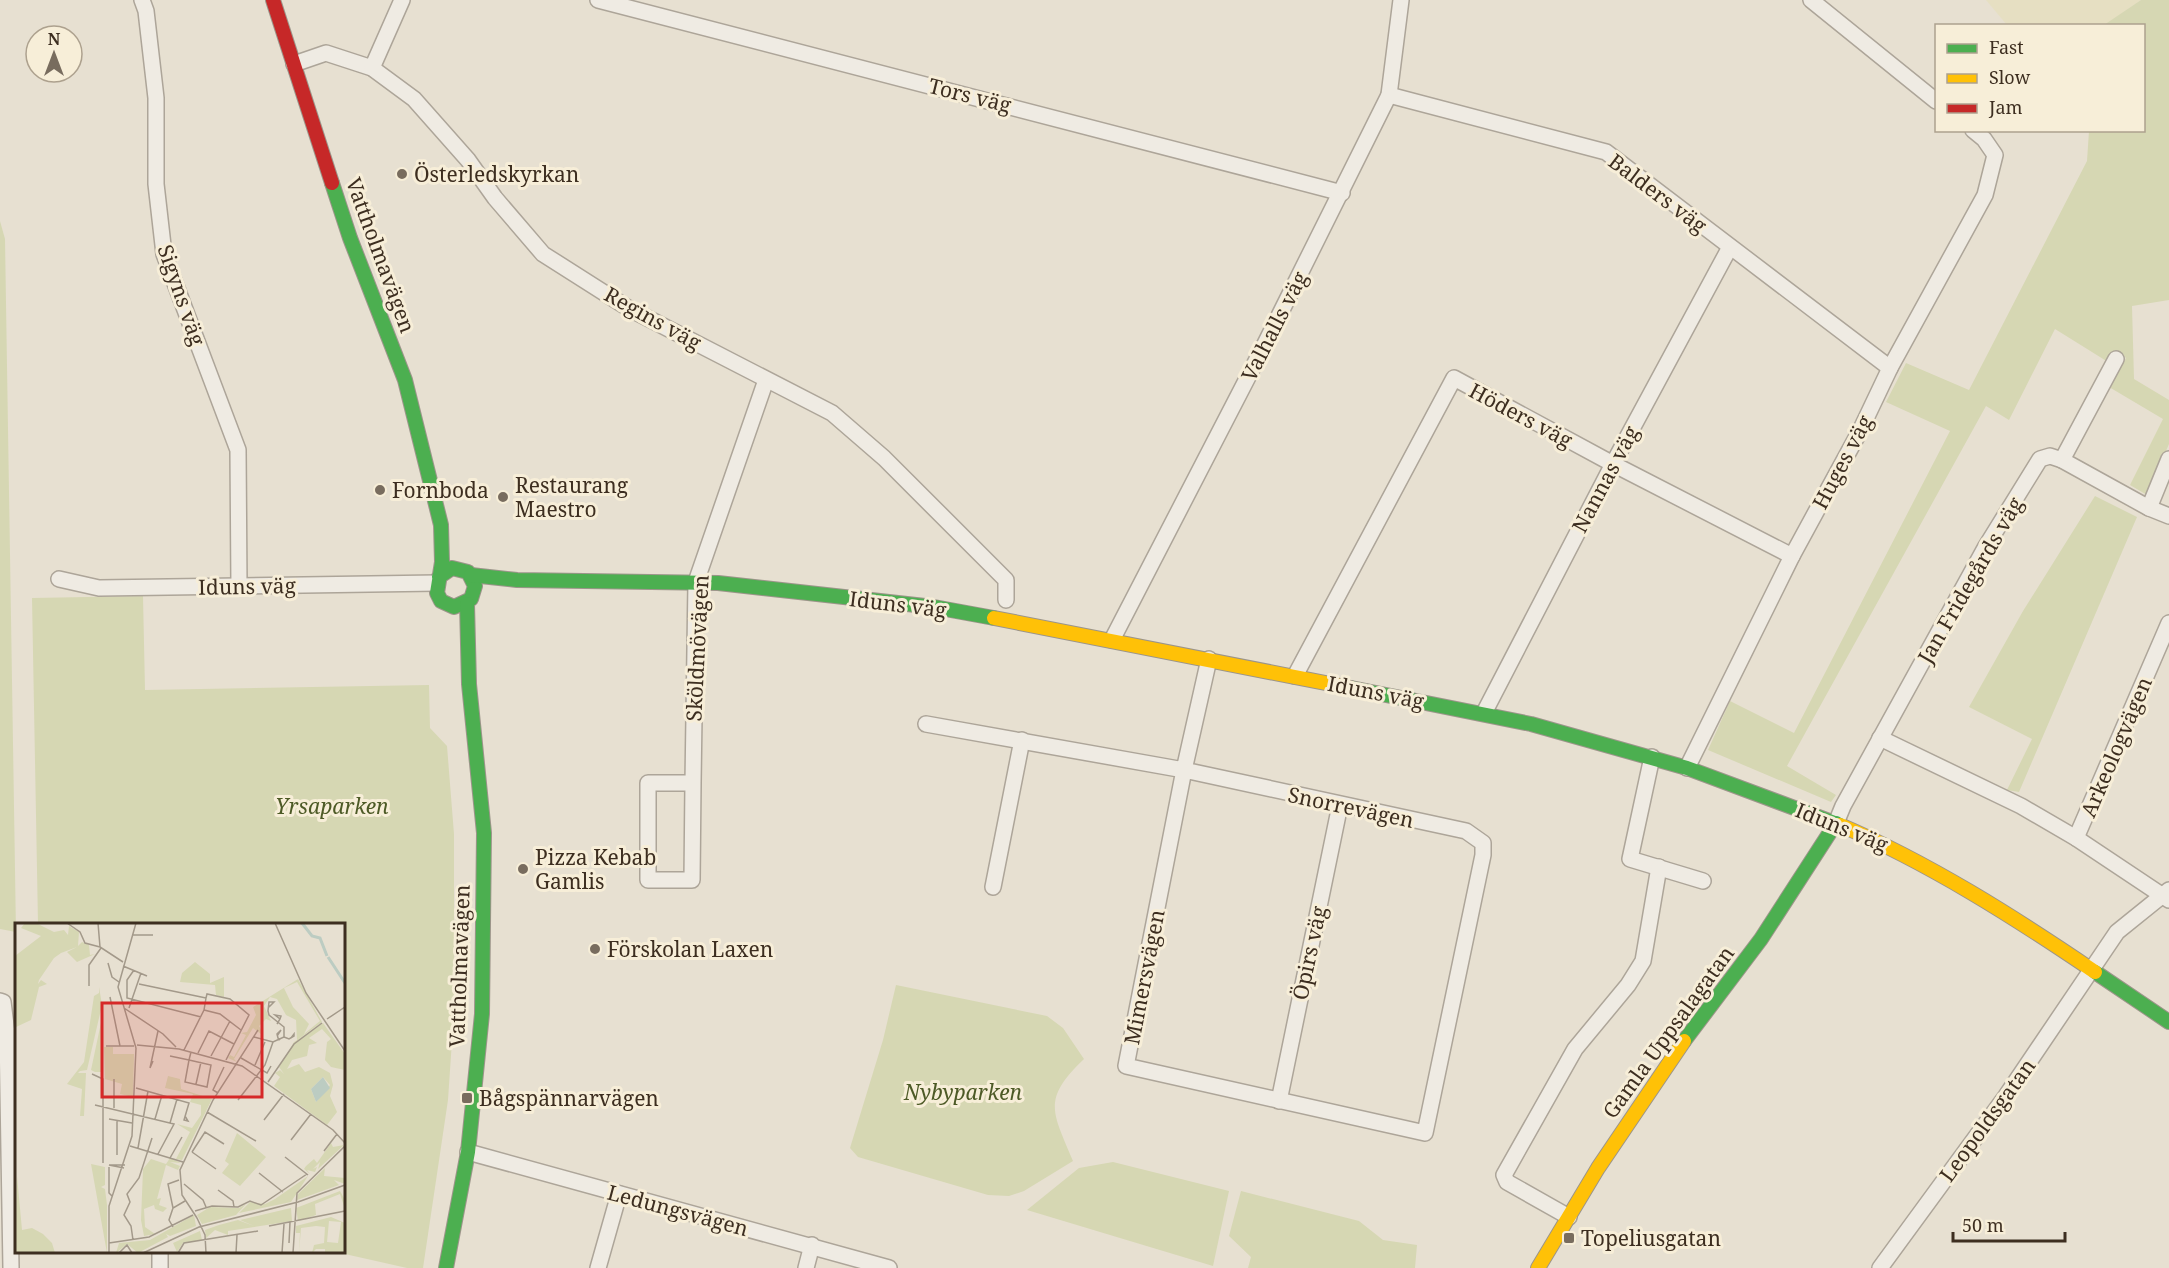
<svg xmlns="http://www.w3.org/2000/svg" width="2169" height="1268" font-family="'Noto Serif',serif">
  <style>
    .farmland { fill: #e6dfc2 }
    .green { fill: #d6d7b3 }
    .lines { fill: none; stroke-linecap: round; stroke-linejoin: round }
    .street-casing { stroke: #ada599; stroke-width: 18 }
    .fast-casing { stroke: #9c958a; stroke-width: 16 }
    .slow-casing { stroke: #9c958a; stroke-width: 16 }
    .jam-casing { stroke: #9c958a; stroke-width: 16 }
    .street { stroke: #efebe3; stroke-width: 15 }
    .fast { stroke: #4caf50; stroke-width: 14 }
    .slow { stroke: #ffc107; stroke-width: 14 }
    .jam { stroke: #c62828; stroke-width: 14 }
    .poi-dot { fill: #786c5e; stroke: #f7eed8; stroke-width: 2 }
    .labels { text-anchor: middle; dominant-baseline: central; stroke-width: 6; stroke-linejoin: round; paint-order: stroke }
    .street-label { font-size: 21px; fill: #3d2e20; stroke: #f7eed8 }
    .poi-label { font-size: 21px; fill: #3d2e20; stroke: #f7eed8; text-anchor: start }
    .park-label { font-size: 21px; font-style: italic; fill: #4d5a26; stroke: #f7eed8 }
    .inset-river { fill: none; stroke: #bcccc2; stroke-width: 3 }
    .inset-road { fill: none; stroke: #a3998a; stroke-width: 1.5 }
    .view { fill: #d62828; fill-opacity: 0.15; stroke: #d62828; stroke-width: 3 }
    .inset-edge { fill: none; stroke: #3d2e20; stroke-width: 3 }
  </style>
  <rect width="100%" height="100%" fill="#e7e0d1"/>
  <path class="farmland" d="M1986,0H2141L2104,26L2007,25Z"/>
  <g class="green">
    <path d="M2141,0H2169V300L2132,306L2134,379L2169,400V444L2147,495L2130,485L2163,419L2109,387L2126,358L2117,350L2108,362L2055,329L2009,420L1986,406L1787,766L1836,795L1831,802L1708,750L1730,701L1794,733L1950,431L1886,402L1906,363L1969,390L2087,161L2089,131L2144,130V26L2104,25Z"/>
    <path d="M0,221L5,239L16,932L0,929Z"/>
    <path d="M2095,496L2137,517L2019,792L2007,790L2032,739L1969,707L2023,611Z"/>
    <path d="M143,596L145,690L429,685L430,728L447,746L454,834V1011L448,1100L423,1268H407L336,1252H344V924H38L32,598Z"/>
    <path d="M896,985L1047,1016L1063,1028L1084,1059C1041,1100 1053,1112 1073,1161L1024,1191L1009,1196L988,1195L858,1157L850,1148L883,1040Z"/>
    <path d="M1113,1162L1229,1191L1213,1266L1027,1210L1079,1168Z"/>
    <path d="M1241,1191L1359,1221L1383,1240L1417,1245L1415,1268H1248L1251,1257L1229,1236Z"/>
  </g>
  <g class="lines">
    <g class="street-casing">
      <g id="street">
        <path d="M142,0L146,11L156,98V184L164,254L238,450L239,586"/>
        <path d="M598,0L1342,193"/>
        <path d="M1811,0L1936,101"/>
        <path d="M294,64L326,53L372,68L414,99L468,160L495,198L543,254L628,308L832,413L884,458L1006,580V600"/>
        <path d="M372,68L402,0"/>
        <path d="M1389,95L1606,152L1890,368"/>
        <path d="M2062,460L2149,508L2169,516"/>
        <path d="M2149,508L2169,459"/>
        <path d="M59,579L99,588L437,583"/>
        <path d="M1112,640L1265,344L1389,95L1401,0"/>
        <path d="M1295,676L1454,378L1613,464L1792,556"/>
        <path d="M1484,713L1613,464L1730,247"/>
        <path d="M926,724L1184,770L1466,831L1483,843V855L1425,1133L1126,1066L1184,770L1209,659"/>
        <path d="M1880,738L2021,806L2076,838L2169,900"/>
        <path d="M1652,757L1630,859L1703,881"/>
        <path d="M1687,768L1792,556L1861,429L1890,368L1985,195L1995,155L1984,139L1973,130"/>
        <path d="M693,783L692,880H648V783H693L696,582L766,380"/>
        <path d="M1836,823L1843,806L1985,548L2040,459L2050,456L2062,460L2116,359"/>
        <path d="M2076,838L2169,623"/>
        <path d="M993,887L1022,740"/>
        <path d="M0,1001L3,1002L7,1033L11,1268"/>
        <path d="M1279,1101L1340,805"/>
        <path d="M468,1152L889,1268"/>
        <path d="M1569,1217L1507,1182L1504,1175L1575,1049L1628,985L1643,961L1659,867"/>
        <path d="M160,1268V1252"/>
        <path d="M598,1268L619,1194"/>
        <path d="M806,1268L812,1245"/>
        <path d="M1880,1268L2006,1096L2117,932L2169,890"/>
      </g>
    </g>
    <g class="fast-casing">
      <g id="fast">
        <path d="M332,183L350,238L405,380L441,525L442,562L437,593L441,601L454,607L471,599L475,586L468,572L452,568L439,577"/>
        <path d="M471,575L517,580L718,583L934,607L994,618"/>
        <path d="M1351,688L1531,724L1687,768L1840,825"/>
        <path d="M2095,972L2169,1022"/>
        <path d="M1684,1041L1761,939L1836,823"/>
        <path d="M446,1268L468,1152L482,1014L484,833L469,684L467,604"/>
      </g>
    </g>
    <g class="slow-casing">
      <g id="slow">
        <path d="M994,618L1351,688"/>
        <path d="M1840,825C1929,863 2014,917 2095,972"/>
        <path d="M1538,1268L1598,1168L1684,1041"/>
      </g>
    </g>
    <g class="jam-casing">
      <path id="jam" d="M273,0L332,183"/>
    </g>
    <use href="#street" class="street"/>
    <use href="#fast" class="fast"/>
    <use href="#slow" class="slow"/>
    <use href="#jam" class="jam"/>
  </g>
  <g class="poi-dot">
    <circle cx="402" cy="174" r="6"/>
    <circle cx="380" cy="490" r="6"/>
    <circle cx="503" cy="497" r="6"/>
    <circle cx="523" cy="869" r="6"/>
    <circle cx="595" cy="949" r="6"/>
    <rect x="461" y="1092" width="12" height="12" rx="3"/>
    <rect x="1563" y="1232" width="12" height="12" rx="3"/>
  </g>
  <g class="labels">
    <g class="street-label">
      <text transform="translate(970 95) rotate(14)">Tors väg</text>
      <text transform="translate(1658 193) rotate(37)">Balders väg</text>
      <text transform="translate(381 255) rotate(70)">Vattholmavägen</text>
      <text transform="translate(182 295) rotate(71)">Sigyns väg</text>
      <text transform="translate(653 318) rotate(29)">Regins väg</text>
      <text transform="translate(1274 326) rotate(-63)">Valhalls väg</text>
      <text transform="translate(1521 415) rotate(28)">Höders väg</text>
      <text transform="translate(1842 462) rotate(-62)">Huges väg</text>
      <text transform="translate(1605 479) rotate(-62)">Nannas väg</text>
      <text transform="translate(1970 580) rotate(-60)">Jan Fridegårds väg</text>
      <text transform="translate(247 586) rotate(-1)">Iduns väg</text>
      <text transform="translate(898 604) rotate(7)">Iduns väg</text>
      <text transform="translate(697 648) rotate(-87)">Sköldmövägen</text>
      <text transform="translate(1376 692) rotate(11)">Iduns väg</text>
      <text transform="translate(2116 747) rotate(-67)">Arkeologvägen</text>
      <text transform="translate(1351 807) rotate(12)">Snorrevägen</text>
      <text transform="translate(1842 827) rotate(22)">Iduns väg</text>
      <text transform="translate(1309 953) rotate(-78)">Öpirs väg</text>
      <text transform="translate(459 966) rotate(-88)">Vattholmavägen</text>
      <text transform="translate(1144 977) rotate(-79)">Mimersvägen</text>
      <text transform="translate(1668 1032) rotate(-54)">Gamla Uppsalagatan</text>
      <text transform="translate(1987 1120) rotate(-54)">Leopoldsgatan</text>
      <text transform="translate(678 1210) rotate(15)">Ledungsvägen</text>
    </g>
    <g class="poi-label">
      <text x="414" y="174">Österledskyrkan</text>
      <text x="515" y="485">Restaurang<tspan x="515" dy="24">Maestro</tspan></text>
      <text x="392" y="490">Fornboda</text>
      <text x="535" y="857">Pizza Kebab<tspan x="535" dy="24">Gamlis</tspan></text>
      <text x="607" y="949">Förskolan Laxen</text>
      <text x="479" y="1098">Bågspännarvägen</text>
      <text x="1581" y="1238">Topeliusgatan</text>
    </g>
    <g class="park-label">
      <text x="332" y="806">Yrsaparken</text>
      <text x="963" y="1092">Nybyparken</text>
    </g>
  </g>
  <g transform="translate(15 923)">
    <rect width="330" height="330" fill="#e7e0d1"/>
    <path d="M10,0H21L39,9L49,7L53,12L54,3L64,9L63,23L67,19L74,22L75,32L80,31L62,39L52,29L62,24L46,30L39,35L24,57L23,61L26,57L32,61L24,64L16,97L1,104L0,33L26,13L6,5ZM180,39L195,51V60L209,54V74L201,72L200,62L165,59L167,50ZM283,56L307,99L282,117L281,97L271,92L262,76L255,74L249,83L256,98L251,96L244,103L248,110L245,117L246,111L238,105L219,136L222,139L213,135L215,132L219,134L231,112L226,110L232,109L241,92L238,84ZM282,59L305,98L289,111L294,101L278,84L269,65ZM84,64L87,82L72,147L65,148L63,150H71L69,193H65L67,166L52,161L69,139L79,73L84,70ZM87,95L88,149H80L76,147ZM308,100L330,131V147L316,144L310,137L312,119L316,116L307,106L294,115L302,120L294,122L292,133L277,137L272,146L284,141L290,149L304,144L315,150L318,162L315,173L322,189L312,202L259,163L265,154L260,150L265,147L269,151L264,144L279,119ZM308,154L315,162L301,179L296,166ZM89,124H98V131H119L118,174L105,171L107,161L90,156ZM153,153L165,156L166,166L197,176L167,237L161,236L175,209L162,201L177,205L186,192V182L175,179L178,171L150,165ZM222,210L251,234L225,263L207,250L214,241L210,238ZM316,220L318,224L329,222L303,246L305,239L298,246L302,244L300,249L292,247L295,251L289,246L291,243L299,236L302,240ZM155,235L166,240L155,239L165,243L163,247L151,242L142,276L146,275L144,282L152,285L148,289L140,286L139,282L129,286L130,304L140,311L129,313L126,297L128,246L136,236L151,241ZM76,241L90,244V262L86,264L90,266L92,282V330ZM310,245L309,253L330,255V261L319,257L324,262L282,277L283,271ZM2,253L7,307L17,305L28,311L37,320L40,330H0ZM293,253L276,279L224,290L235,279L250,281L260,276ZM325,268L330,277V286L325,271L300,281L301,292L283,298L281,285ZM231,281L221,292L187,301L182,292L195,284L224,285ZM276,285L277,298L213,308V312L200,307L191,315L190,307L204,302L223,297L239,303L225,297ZM179,292L181,303L155,313L151,311L153,314L123,330L112,321L101,330L104,320L135,317ZM316,294L330,300V330H310V326H301L297,330L299,322L309,320L310,304L301,303L286,305L284,330L285,310H281V303ZM314,298L326,299L323,320L312,319ZM185,308L187,317L168,320L162,329L158,320Z" fill="#d6d7b3" fill-rule="evenodd"/>
    <path d="M308,154L315,165L301,179L296,166Z" fill="#bcccc2"/>
    <path class="inset-river" d="M287,0L297,13L305,15L312,33M313,34L330,60"/>
    <path class="inset-road" d="M52,0L65,9L70,20L85,24M83,0L85,24L108,39M121,0L103,64L121,125M260,0L291,70L330,128M118,12H138M93,40L97,54L104,59M108,43L132,53M119,47L112,57V75L186,94M124,61L191,75M74,63V42L86,25M95,74L105,123M191,75L192,71L215,76L234,92L211,137M109,85L148,111L161,124M114,85L126,50M189,87L205,91L226,107M312,96L330,84M262,101L265,96L266,93L260,92L265,96M262,113L266,107L262,111L263,115L265,117M239,114L258,119L269,114V104L254,92L253,88L254,79H259L254,84M269,114L274,116L279,113V111L276,115M122,122L164,126L227,143L318,207L330,220M91,123H119M169,127L189,87L191,75M183,130L194,108L219,121M155,133L174,137L196,142L192,164L170,159L174,137L176,129M196,133L215,98M226,135L252,150L256,143M138,138L135,145L143,108M240,142L250,119M77,151L88,156V240M253,159L279,121L307,100M181,161L186,139M121,165L174,180L169,197L173,198L170,193M203,170L198,167L209,144M223,177L250,142L258,119M80,182L159,201L143,231M99,185V156M192,189L241,218M94,196L117,200M140,196L147,172M249,197L269,171M155,200L162,176M276,217L296,191M115,223L168,239M123,225L133,168M309,228L322,211M177,229L190,209L209,221M177,229L201,246M102,232V198M270,234L293,252M155,235L167,214M94,244V270L97,273M109,245L94,242H110M244,250L268,269M169,261L188,277L191,284M203,267L218,278L219,284M158,285L153,261L164,257M180,288L197,283L223,284L235,278L246,282L292,251M182,295L167,272L165,247L198,177L243,107M182,295L190,312L191,330M254,303L330,288M158,304L154,297L158,285L170,278M118,317L116,303L109,292L115,279L112,271L124,255L137,215M94,320L134,314L178,292M274,320L275,299M94,330V283L117,213L121,125M104,330L112,322L117,330M128,330L184,304L283,279L330,262M163,330L169,320L243,308M221,330L222,312M267,330L269,301M278,330L282,270L330,223"/>
    <path class="view" d="M87,80H247V174H87Z"/>
    <rect width="330" height="330" class="inset-edge"/>
  </g>
  <rect x="1935" y="24" width="210" height="108" fill="#f7eed8" stroke="#ada18e" stroke-width="1.5"/>
  <rect x="1947" y="44" width="30" height="9" fill="#4caf50" stroke="#ada18e" stroke-width="1.5"/>
  <text x="1989" y="54" font-size="18" fill="#3d2e20">Fast</text>
  <rect x="1947" y="74" width="30" height="9" fill="#ffc107" stroke="#ada18e" stroke-width="1.5"/>
  <text x="1989" y="84" font-size="18" fill="#3d2e20">Slow</text>
  <rect x="1947" y="104" width="30" height="9" fill="#c62828" stroke="#ada18e" stroke-width="1.5"/>
  <text x="1989" y="114" font-size="18" fill="#3d2e20">Jam</text>
  <g transform="translate(54 54)"><circle r="28" fill="#f7eed8" stroke="#ada18e" stroke-width="1.5"/>
  <path d="M0-4.5L10 22L0 15L-10 22Z" fill="#786c5e"/>
  <text y="-9" font-size="16" font-weight="bold" text-anchor="middle" fill="#3d2e20">N</text>
  </g>
  <path d="M1953 1232v9h112v-9" fill="none" stroke="#3d2e20" stroke-width="3"/>
  <text x="1962" y="1232" font-size="18" fill="#3d2e20" stroke="#f7eed8" stroke-width="4.5" paint-order="stroke">50 m</text>
</svg>
